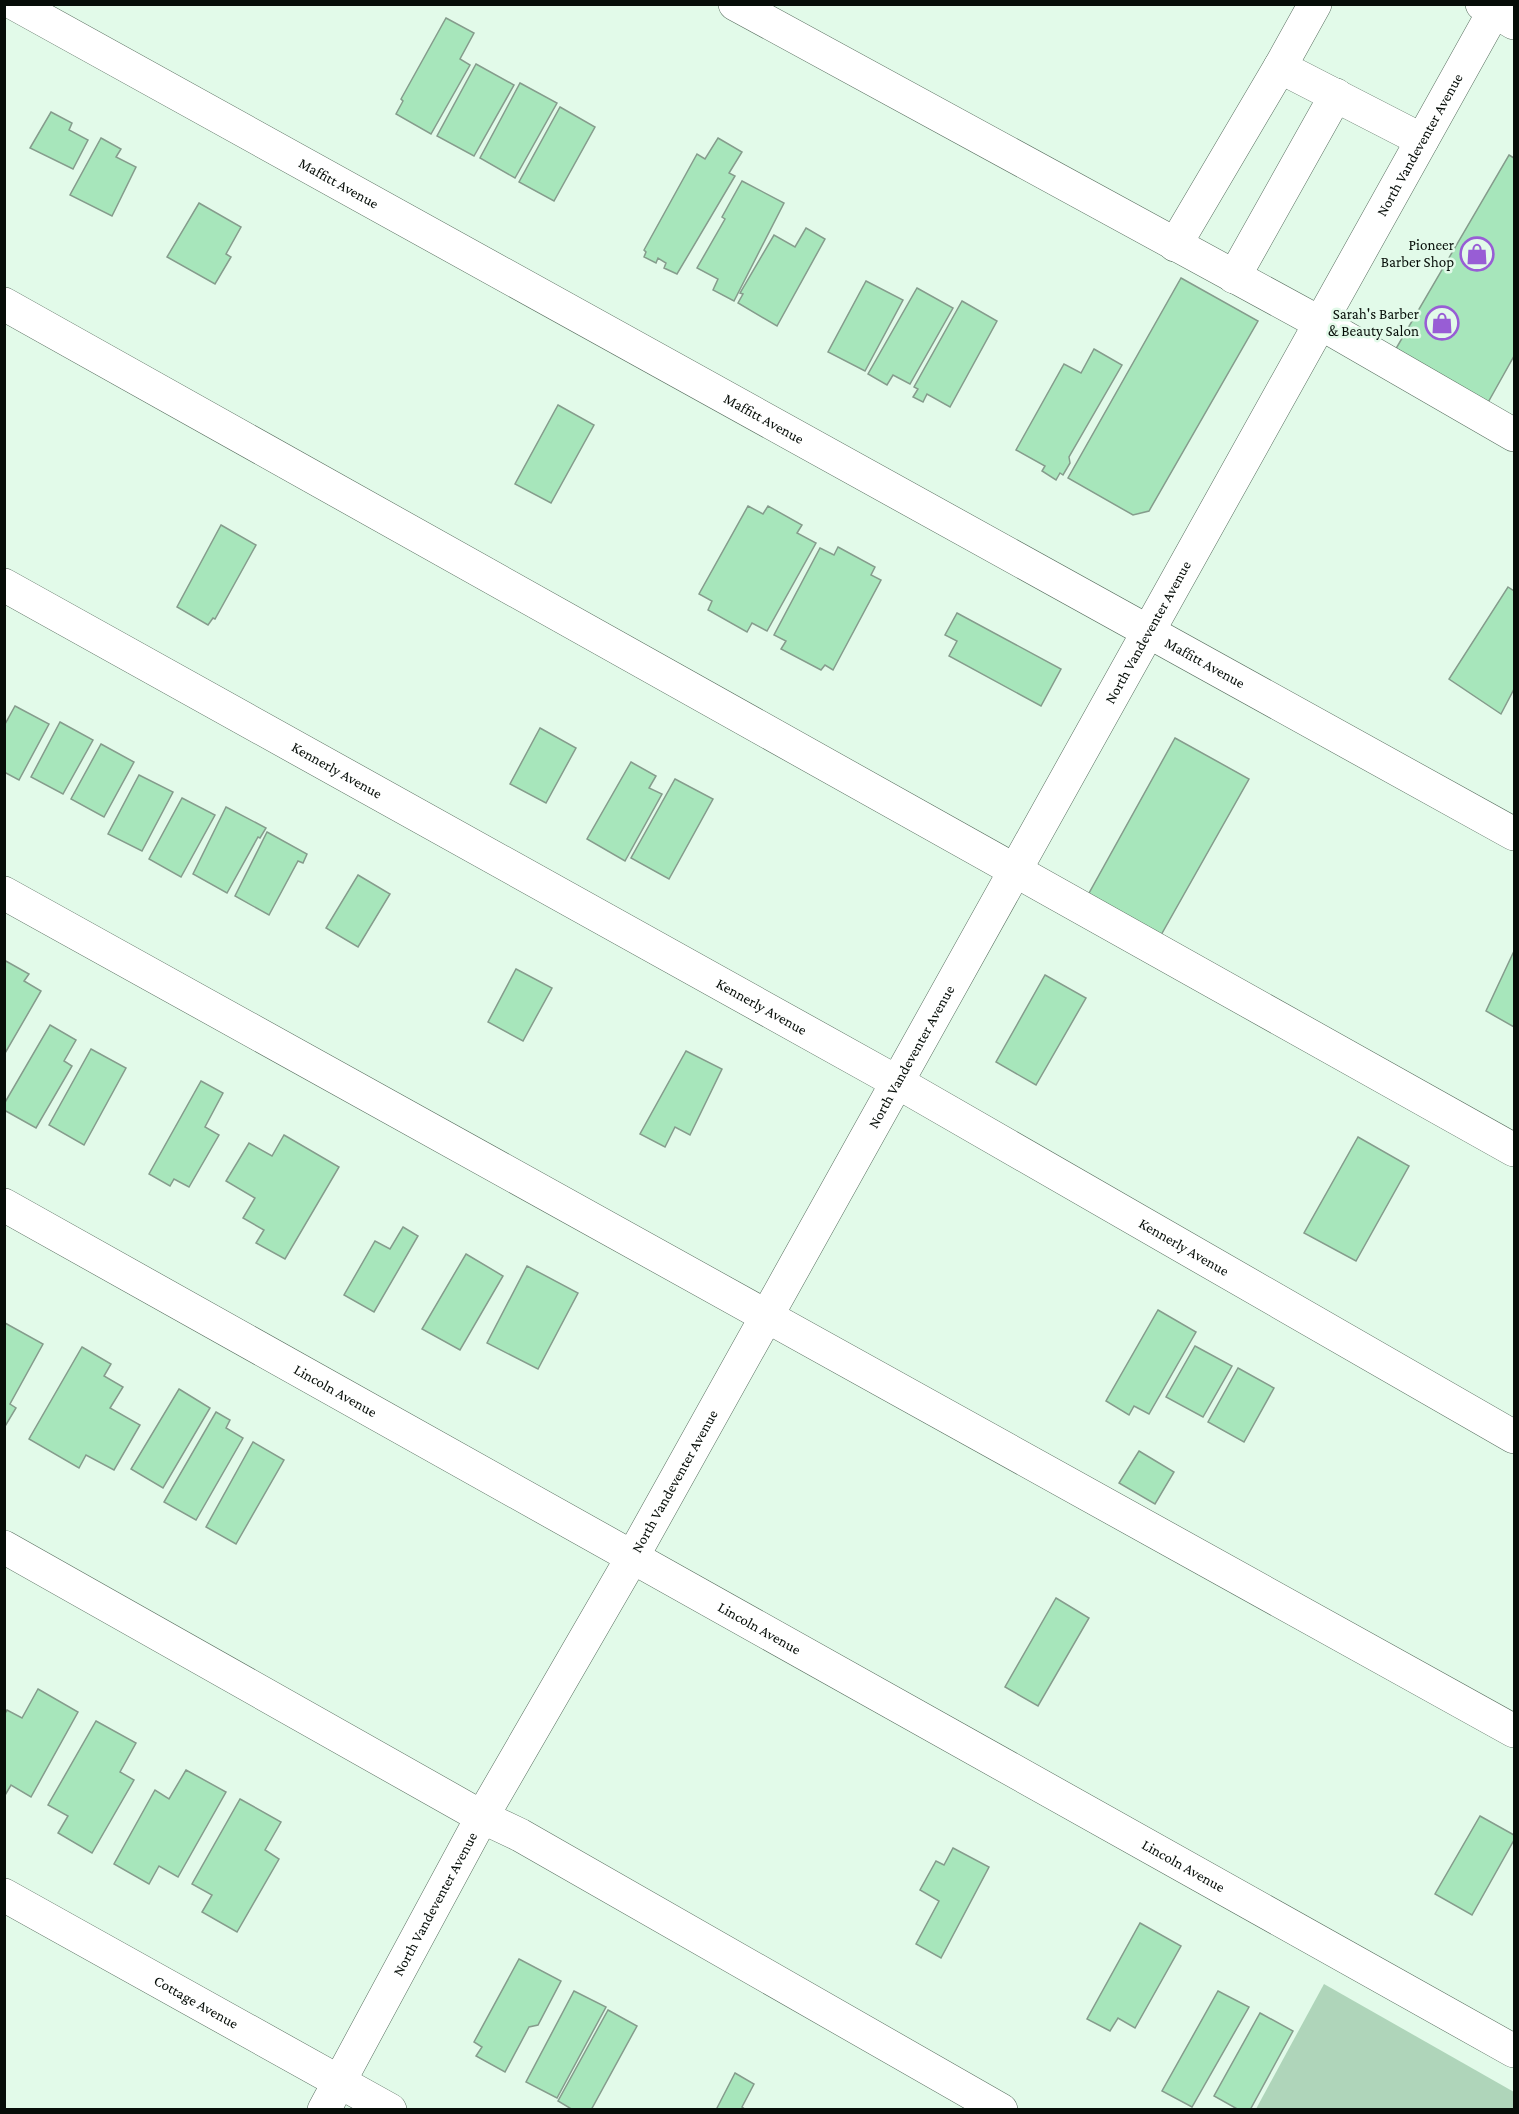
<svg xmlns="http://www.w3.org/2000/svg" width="1519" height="2114" font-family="'Crimson Pro',serif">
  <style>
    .green { fill: #afd5ba }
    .building { fill: #a7e6bb; stroke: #859c8c; stroke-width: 1.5 }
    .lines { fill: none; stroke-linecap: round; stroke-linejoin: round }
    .minor-casing { stroke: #586e5f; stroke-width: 34 }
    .major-casing { stroke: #586e5f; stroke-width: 34 }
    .minor { stroke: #fff; stroke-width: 33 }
    .major { stroke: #fff; stroke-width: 33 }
    .labels { text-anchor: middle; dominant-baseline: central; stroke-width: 5; stroke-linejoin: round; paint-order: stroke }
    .street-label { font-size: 15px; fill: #060d08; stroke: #e2fae9 }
    .poi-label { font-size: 15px; fill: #060d08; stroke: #e2fae9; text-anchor: end }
  </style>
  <rect width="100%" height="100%" fill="#e2fae9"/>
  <path class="green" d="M1324,1984L1514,2092V2109H1256Z"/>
  <g class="building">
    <path d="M446,18L474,33L460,59L470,65L431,134L396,114L403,101L401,99Z"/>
    <path d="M476,64L514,85L474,156L437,136Z"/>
    <path d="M520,83L557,103L515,178L480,158Z"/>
    <path d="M560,107L595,127L554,201L519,182Z"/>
    <path d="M51,112L72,123L69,130L88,140L73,169L30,148Z"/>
    <path d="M101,138L121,149L116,157L136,167L112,216L70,195Z"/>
    <path d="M718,138L742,152L729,173L735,176L677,274L664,268L666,263L658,258L656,263L644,257L646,252L644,250L697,154L705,159Z"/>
    <path d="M1509,155L1514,158V356L1486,406L1394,352Z"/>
    <path d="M742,181L784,203L734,301L713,290L718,279L697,268L725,219L722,217Z"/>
    <path d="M199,203L241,227L226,254L231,257L215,284L167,257Z"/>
    <path d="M806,228L825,239L777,326L738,303L743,294L740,293L774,235L795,247Z"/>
    <path d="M1181,278L1258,321L1149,511L1133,515L1068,478Z"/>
    <path d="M866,281L903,300L865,371L828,352Z"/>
    <path d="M917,288L953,308L910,384L893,375L887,385L868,374Z"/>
    <path d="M962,301L997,321L950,407L927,394L923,402L913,397L918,389L914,387Z"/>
    <path d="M1094,349L1122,365L1069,457L1070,463L1063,475L1060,473L1056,480L1042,471L1045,466L1016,450L1064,364L1081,373Z"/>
    <path d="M558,405L594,425L551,503L515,484Z"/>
    <path d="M748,506L763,514L768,506L802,525L797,533L816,543L767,631L752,623L747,632L708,610L712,601L699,594Z"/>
    <path d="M221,525L256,545L215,619L213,618L208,625L177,607Z"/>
    <path d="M838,547L875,567L871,575L881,580L833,670L825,665L821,670L781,649L786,641L774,635L820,548L834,555Z"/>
    <path d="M1508,587L1514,591V689L1501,714L1449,679Z"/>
    <path d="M957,613L1061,669L1041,706L949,656L957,641L945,635Z"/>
    <path d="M15,706L49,724L19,780L4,772V726Z"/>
    <path d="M60,722L93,740L63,794L31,777Z"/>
    <path d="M540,728L576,748L546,803L510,784Z"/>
    <path d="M1175,738L1249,779L1161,935L1088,895Z"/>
    <path d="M101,744L134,762L104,817L71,799Z"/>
    <path d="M631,762L656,776L649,788L662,794L625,861L587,839Z"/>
    <path d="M139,775L173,792L142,851L108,834Z"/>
    <path d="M675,779L713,799L669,879L631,858Z"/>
    <path d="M182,798L215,815L181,877L149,859Z"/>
    <path d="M226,807L266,828L260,838L258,837L227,893L193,874Z"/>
    <path d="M267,832L307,854L303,863L298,861L269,915L235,896Z"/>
    <path d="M358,875L390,894L358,947L326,928Z"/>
    <path d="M1514,951V1027L1486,1011Z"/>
    <path d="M4,960L29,974L24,981L41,991L4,1055Z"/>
    <path d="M516,969L552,988L523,1041L488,1022Z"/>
    <path d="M1045,975L1086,998L1036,1085L996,1062Z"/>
    <path d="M50,1025L76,1040L64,1061L72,1066L36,1128L4,1110V1104Z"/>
    <path d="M91,1049L126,1068L84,1145L49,1125Z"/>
    <path d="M686,1051L722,1069L690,1135L675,1127L665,1147L640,1134Z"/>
    <path d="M201,1081L223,1093L205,1127L219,1135L189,1187L174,1179L170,1186L149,1174Z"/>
    <path d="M284,1135L339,1167L285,1259L256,1243L264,1230L243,1218L255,1198L226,1181L249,1143L272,1156Z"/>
    <path d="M1358,1137L1409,1166L1356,1261L1304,1233Z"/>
    <path d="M403,1227L418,1236L374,1312L344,1295L375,1241L390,1249Z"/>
    <path d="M466,1254L503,1276L460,1350L422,1329Z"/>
    <path d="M527,1266L578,1293L538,1369L487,1343Z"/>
    <path d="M1158,1310L1196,1332L1149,1414L1134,1406L1129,1415L1106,1401Z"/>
    <path d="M5,1323L43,1344L10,1404L16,1408L4,1428Z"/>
    <path d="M1195,1346L1232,1366L1203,1417L1166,1397Z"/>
    <path d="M82,1347L111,1364L104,1376L123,1387L110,1408L140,1425L114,1470L86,1455L79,1468L29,1439Z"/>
    <path d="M1238,1368L1274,1388L1244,1442L1208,1422Z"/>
    <path d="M179,1389L210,1408L163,1488L131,1469Z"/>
    <path d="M216,1412L230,1420L226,1428L243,1438L196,1520L164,1502Z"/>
    <path d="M253,1442L284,1460L236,1544L206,1527Z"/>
    <path d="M1139,1451L1174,1472L1155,1504L1119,1483Z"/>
    <path d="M1056,1598L1089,1618L1038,1706L1005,1687Z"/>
    <path d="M38,1689L78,1712L31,1797L11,1785L4,1797V1715L7,1710L22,1718Z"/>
    <path d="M96,1721L136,1743L120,1772L134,1780L92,1853L58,1833L68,1816L48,1805Z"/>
    <path d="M186,1770L226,1792L178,1877L159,1866L149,1884L114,1864L155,1790L169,1799Z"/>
    <path d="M240,1799L281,1822L265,1850L279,1859L237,1932L202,1912L212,1895L192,1884Z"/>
    <path d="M1480,1816L1514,1835V1840L1472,1915L1435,1894Z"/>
    <path d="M953,1848L989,1867L941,1958L916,1944L939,1901L920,1890L936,1861L944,1865Z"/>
    <path d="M1140,1923L1181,1946L1135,2028L1118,2018L1110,2031L1087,2019Z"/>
    <path d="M519,1959L561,1981L538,2025L529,2027L505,2072L476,2056L482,2047L474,2042Z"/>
    <path d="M574,1991L606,2007L557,2098L526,2082Z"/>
    <path d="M1218,1991L1249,2007L1192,2107L1162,2091Z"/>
    <path d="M608,2010L637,2026L591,2110H573L558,2101Z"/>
    <path d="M1260,2013L1293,2031L1250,2110H1239L1214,2096Z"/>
    <path d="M735,2073L754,2084L742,2107L746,2110H716Z"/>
  </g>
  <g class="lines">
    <g class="minor-casing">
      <g id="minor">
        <path id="s1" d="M15,4L1514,834"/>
        <path d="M735,4L1320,323L1514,435"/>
        <path d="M1315,4L1280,67L1422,140"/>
        <path d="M1482,4L1514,23"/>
        <path d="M1175,245L1280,67"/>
        <path d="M1234,277L1336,95"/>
        <path d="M4,304L1514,1150"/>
        <path id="s2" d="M4,585L897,1082L1514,1437"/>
        <path d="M4,893L1514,1731"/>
        <path id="s3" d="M4,1205L1514,2051"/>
        <path d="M4,1547L482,1817L520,1835L1001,2110"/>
        <path id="s4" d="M4,1895L390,2110"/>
      </g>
    </g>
    <g class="major-casing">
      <g id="major">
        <path id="s5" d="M324,2110L482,1817L633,1556L1498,4"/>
      </g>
    </g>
    <use href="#minor" class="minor"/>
    <use href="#major" class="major"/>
  </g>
  <defs>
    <g id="shop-ring" transform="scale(1.725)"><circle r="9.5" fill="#e2fae9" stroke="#985dd5" stroke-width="1.5"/><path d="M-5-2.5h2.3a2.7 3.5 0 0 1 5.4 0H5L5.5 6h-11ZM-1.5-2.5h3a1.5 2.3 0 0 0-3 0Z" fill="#985dd5"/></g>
  </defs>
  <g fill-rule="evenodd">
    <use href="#shop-ring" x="1477" y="254"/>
    <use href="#shop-ring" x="1442" y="323"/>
  </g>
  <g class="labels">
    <g class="street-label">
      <text stroke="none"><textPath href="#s5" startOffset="2250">North Vandeventer Avenue</textPath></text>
      <text stroke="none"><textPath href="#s1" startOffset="370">Maffitt Avenue</textPath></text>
      <text stroke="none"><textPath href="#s1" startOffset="856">Maffitt Avenue</textPath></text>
      <text stroke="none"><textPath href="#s5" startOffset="1692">North Vandeventer Avenue</textPath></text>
      <text stroke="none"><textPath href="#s1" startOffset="1360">Maffitt Avenue</textPath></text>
      <text stroke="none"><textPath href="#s2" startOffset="381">Kennerly Avenue</textPath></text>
      <text stroke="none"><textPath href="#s2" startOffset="867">Kennerly Avenue</textPath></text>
      <text stroke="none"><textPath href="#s5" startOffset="1206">North Vandeventer Avenue</textPath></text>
      <text stroke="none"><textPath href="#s2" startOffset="1353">Kennerly Avenue</textPath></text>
      <text stroke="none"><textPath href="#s3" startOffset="380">Lincoln Avenue</textPath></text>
      <text stroke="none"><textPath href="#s5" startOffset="720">North Vandeventer Avenue</textPath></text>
      <text stroke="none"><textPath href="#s3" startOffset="866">Lincoln Avenue</textPath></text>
      <text stroke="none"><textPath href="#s3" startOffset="1352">Lincoln Avenue</textPath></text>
      <text stroke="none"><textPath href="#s5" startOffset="234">North Vandeventer Avenue</textPath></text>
      <text stroke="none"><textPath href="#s4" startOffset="220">Cottage Avenue</textPath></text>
    </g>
    <g class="poi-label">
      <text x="1454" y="245">Pioneer<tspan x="1454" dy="17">Barber Shop</tspan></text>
      <text x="1419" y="314">Sarah's Barber<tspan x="1419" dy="17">&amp; Beauty Salon</tspan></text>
    </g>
  </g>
  <rect width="1519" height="2114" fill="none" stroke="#060d08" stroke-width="12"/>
</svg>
